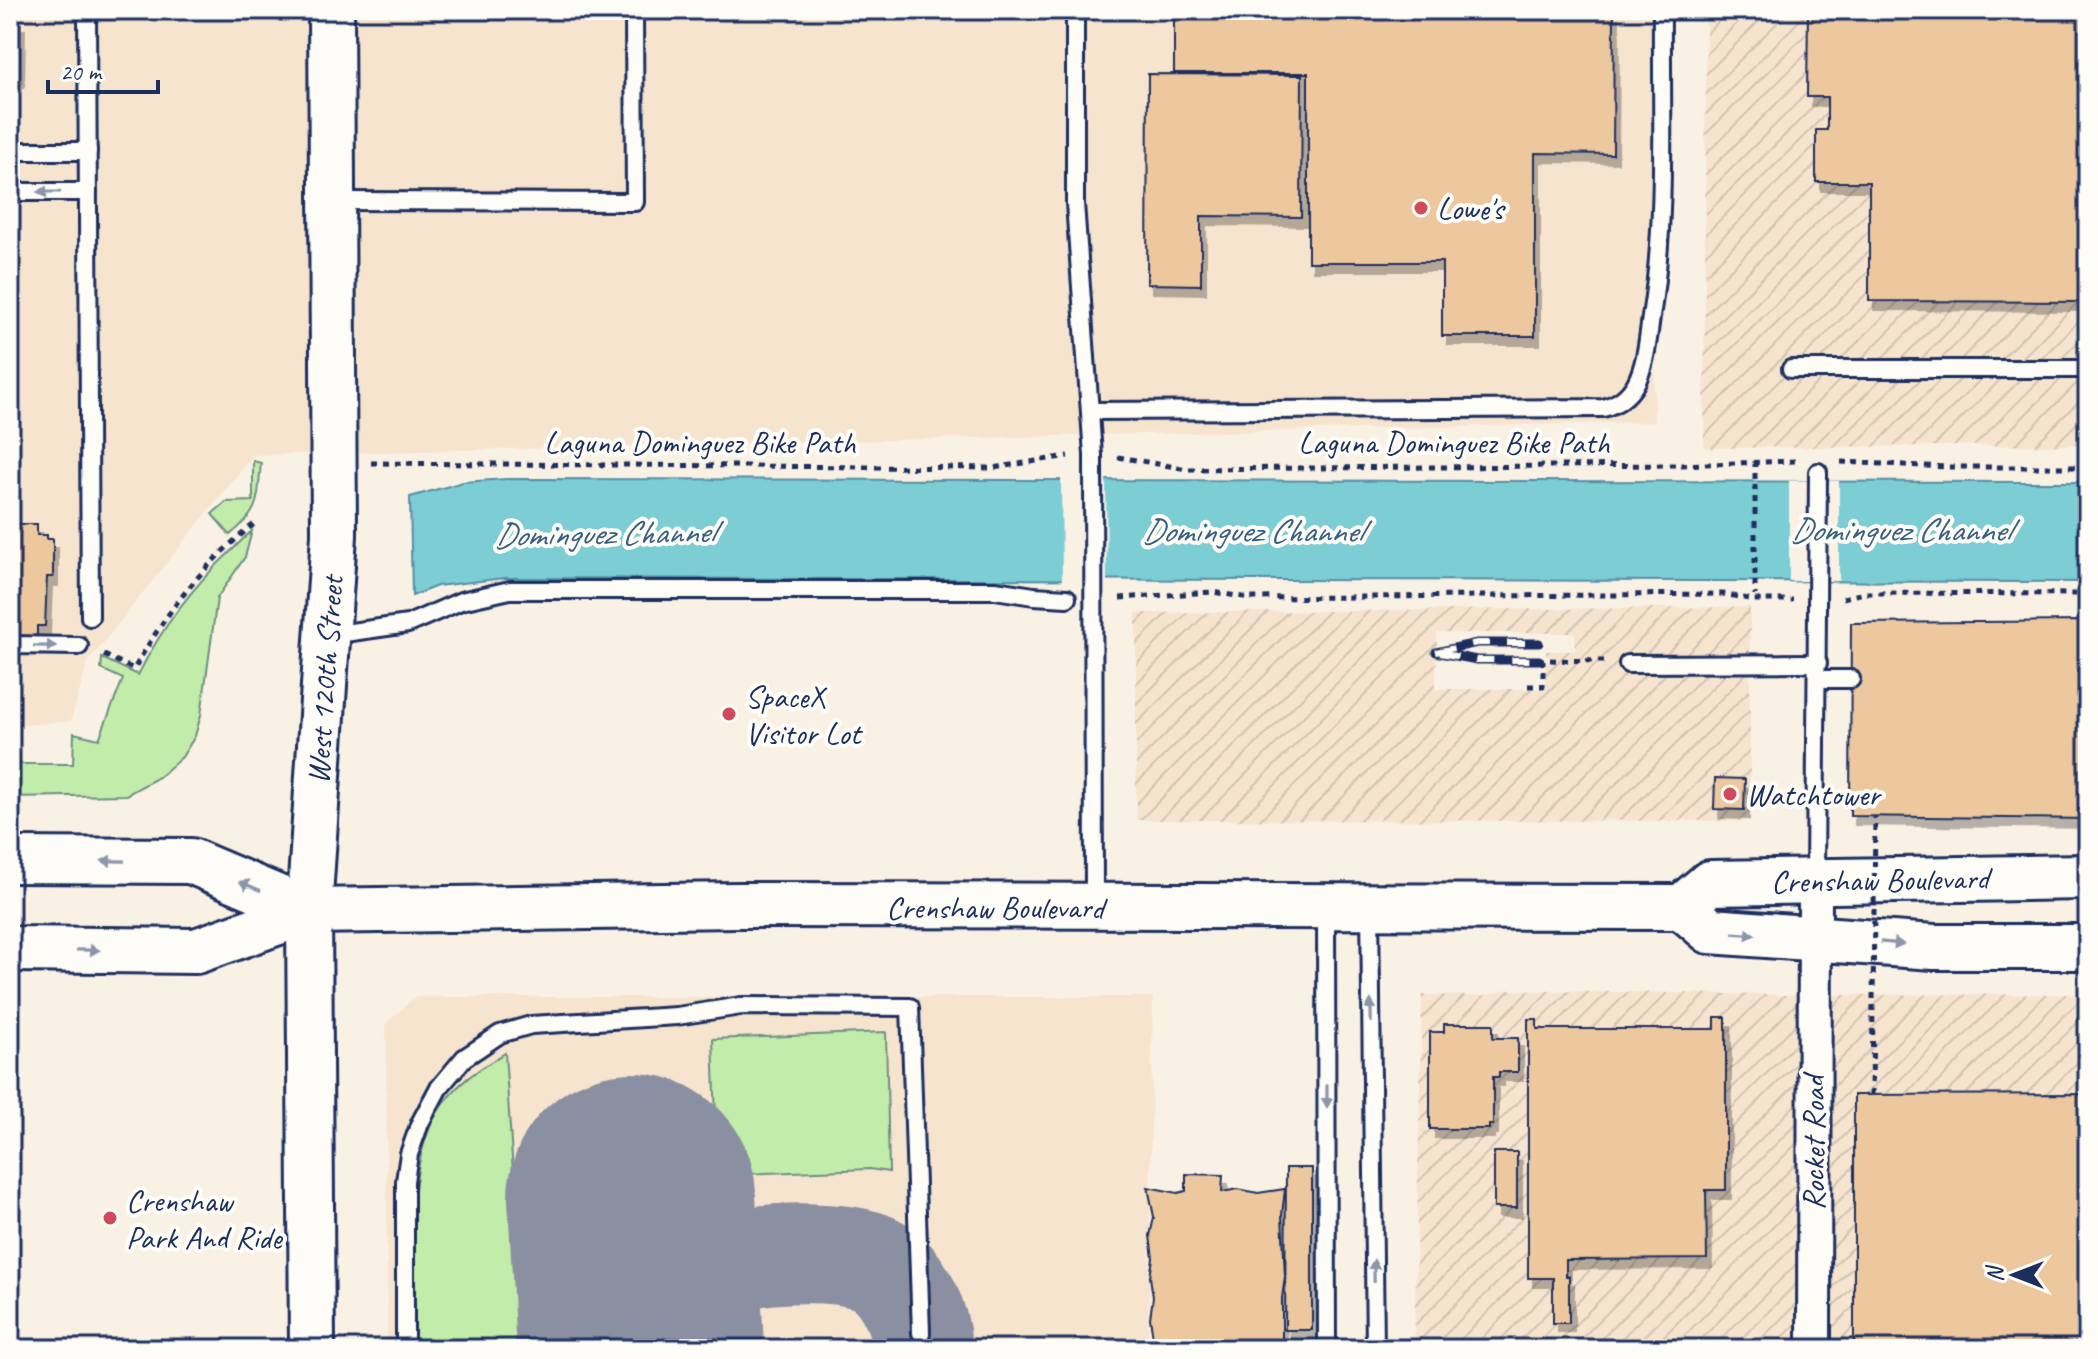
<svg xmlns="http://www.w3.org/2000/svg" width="2098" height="1359" font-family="Caveat,sans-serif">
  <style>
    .built { fill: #f6e4cf }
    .industrial { fill: url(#industrial-furrows); fill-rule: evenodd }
    .green { fill: #c1eca9; stroke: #6e8e84; stroke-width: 2 }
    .water { fill: #7cced4; stroke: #558ea5; stroke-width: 2 }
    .pier { fill: #faf1e5 }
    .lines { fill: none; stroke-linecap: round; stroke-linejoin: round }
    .taxiway { stroke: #8a90a2; stroke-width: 100 }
    .runway { stroke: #8a90a2; stroke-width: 248 }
    .building { fill: #edc79d; stroke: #1b2f5e; stroke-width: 2; filter: url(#shadow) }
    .lane-casing { stroke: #1b2f5e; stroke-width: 22 }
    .street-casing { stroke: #1b2f5e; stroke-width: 38 }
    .secondary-casing { stroke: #1b2f5e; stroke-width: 50 }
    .primary-casing { stroke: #1b2f5e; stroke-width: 50 }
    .path { stroke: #1b2f5e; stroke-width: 5; stroke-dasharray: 6 6; stroke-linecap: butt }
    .lane { stroke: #fdfcf7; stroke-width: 16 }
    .street { stroke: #fdfcf7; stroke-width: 32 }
    .secondary { stroke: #fdfcf7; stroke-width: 44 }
    .primary { stroke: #fdfcf7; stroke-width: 44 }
    .rail-casing { stroke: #1b2f5e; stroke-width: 9 }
    .rail { stroke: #fdfcf7; stroke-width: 6; stroke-dasharray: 18; stroke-linecap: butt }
    .path-bridge { stroke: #1b2f5e; stroke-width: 5; stroke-dasharray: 6 6; stroke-linecap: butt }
    .oneway { fill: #8c96aa }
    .poi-dot { fill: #d1495b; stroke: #fdfcf7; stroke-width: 3 }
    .labels { text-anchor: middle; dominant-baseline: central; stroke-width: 8; stroke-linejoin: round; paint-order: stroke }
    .poi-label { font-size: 32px; fill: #1b2f5e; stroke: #fdfcf7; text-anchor: start }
    .street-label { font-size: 32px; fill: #1b2f5e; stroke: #fdfcf7 }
    .water-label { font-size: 34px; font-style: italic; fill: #385f81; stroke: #fdfcf7 }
  </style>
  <defs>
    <pattern id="industrial-furrows" width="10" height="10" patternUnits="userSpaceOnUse" patternTransform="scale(2)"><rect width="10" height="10" fill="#f6e4cf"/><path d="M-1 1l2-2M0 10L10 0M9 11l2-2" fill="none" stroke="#d2c4b4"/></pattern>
    <filter id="shadow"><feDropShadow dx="5" dy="9" stdDeviation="0" flood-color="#0004"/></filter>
  </defs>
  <rect width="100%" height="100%" fill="#faf1e5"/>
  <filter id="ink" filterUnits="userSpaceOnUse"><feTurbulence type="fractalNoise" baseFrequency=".0125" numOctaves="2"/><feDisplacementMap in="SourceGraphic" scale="16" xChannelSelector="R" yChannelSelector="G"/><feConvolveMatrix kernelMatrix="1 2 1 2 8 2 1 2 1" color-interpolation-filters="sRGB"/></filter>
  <g filter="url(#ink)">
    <g class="built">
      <path d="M10,10H1660L1654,422L253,455L88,662L71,721L10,726Z"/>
      <path d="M415,997H1153L1148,1349H387L386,1023Z"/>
    </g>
    <g class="industrial">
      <path d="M1706,10H2088V445L1704,448Z"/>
      <path d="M1750,607V821L1136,820V613ZM1575,633V651H1546V656H1553V663L1546,664L1545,689H1436L1437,633Z"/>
      <path d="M1505,990L1788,995L2088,994V1349H1414L1422,995L1483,996Z"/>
    </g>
    <g class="green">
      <path d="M253,461L261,463C257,501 261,510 230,535L212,514L226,502L253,501Z"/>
      <path d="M252,531L245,557L217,598L201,715L195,736L182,757L159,777L126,795L10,797V764H73L74,733L99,739L123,679L101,669L102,658L138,675C161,629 191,588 229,553C237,546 244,537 252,531Z"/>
      <path d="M886,1032L889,1172L870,1169L718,1175L713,1039Z"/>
      <path d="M505,1053L514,1188L530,1189L539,1349H414C414,1280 402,1174 437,1113C453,1086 478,1069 505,1053Z"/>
    </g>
    <path class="water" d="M506,479L2088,482V582L505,578L437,586L412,596L410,497L463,482Z"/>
    <g class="pier">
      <path d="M1061,475H1106L1107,583H1062Z"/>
      <rect x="1789" y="481" width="50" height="100"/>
    </g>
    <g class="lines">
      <path class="taxiway" d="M661,1349C670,1330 680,1305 694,1290C707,1277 728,1265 746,1259C772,1251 855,1250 878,1265C904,1281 921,1320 922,1349"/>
      <path class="runway" d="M632,1197L640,1349"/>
    </g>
    <g class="building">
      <path d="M1174,10H1614L1613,154L1535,153V336H1442V262H1308V73H1174Z"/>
      <path d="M1808,10H2088V302L1869,301V182H1816V130H1827V97H1807Z"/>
      <path d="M10,11L12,21H20L19,79H12V89H10Z"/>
      <path d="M1148,74L1302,75L1301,217L1201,216V285L1147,284Z"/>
      <path d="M10,524H37V535H47V539H53V577H47L45,626H37V640H10Z"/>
      <path d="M2088,621V819L1850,816L1851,623Z"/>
      <path d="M1715,778L1745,779L1744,810L1714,809Z"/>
      <path d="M1715,1017H1726V1190H1706L1707,1259L1566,1260V1276H1569V1323H1553V1278H1528V1019H1537V1029H1715Z"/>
      <path d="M1444,1024H1493V1038H1518V1072H1499V1077H1493V1125H1489V1129H1430V1032H1444Z"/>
      <path d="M2088,1094V1349H1854V1095Z"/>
      <rect x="1494" y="1152" width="23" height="56"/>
      <path d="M1286,1168H1312V1330H1285Z"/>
      <path d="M1186,1174L1223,1175L1222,1192L1238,1189L1258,1193L1285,1189L1282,1215L1285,1277L1282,1298V1349H1151L1153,1338L1150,1318L1153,1297L1150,1277L1153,1258L1150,1236L1154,1217L1148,1187L1178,1193L1186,1191Z"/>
    </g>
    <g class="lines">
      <g class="lane-casing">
        <g id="lane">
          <path d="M87,10L90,617"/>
          <path d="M1075,10V203L1093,455L1094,905"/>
          <path d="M10,151H88"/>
          <path d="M10,192H88"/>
          <path d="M333,201L635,202L634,10"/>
          <path d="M1791,369H2088"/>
          <path d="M1091,411L1603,408C1618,404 1628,397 1636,383C1646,364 1648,338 1651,317C1667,217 1661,112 1662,10"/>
          <path d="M330,635L408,624L461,601L510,590H995L1034,596L1067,598"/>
          <path d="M10,645L79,646"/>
          <path d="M1628,664L1818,663"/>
          <path d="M1818,679H1851"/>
          <path d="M1815,878L1818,472"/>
          <path d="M1370,907L1375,1349"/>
          <path d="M1326,908L1327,1349"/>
          <path d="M405,1349V1181L409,1154L420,1123L438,1089L464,1058L500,1034L531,1025L677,1016L741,1006L910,1007L921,1333"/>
        </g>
      </g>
      <g class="street-casing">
        <path id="street" d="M1814,1349L1815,882"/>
      </g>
      <g class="secondary-casing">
        <path id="secondary" d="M309,911L334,535L331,10"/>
      </g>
      <g class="primary-casing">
        <g id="primary">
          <path d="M10,860L191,861L309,911"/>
          <path d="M1682,907L1710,883L2088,877"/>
          <path d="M309,911L312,1349"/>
          <path d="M10,949L196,951L309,911L738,905L1682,907L1710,931L1934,947H2088"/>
        </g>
      </g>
      <g class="path">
        <path d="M1118,457L1187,469L1678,465L1795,461"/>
        <path d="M1755,461V595"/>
        <path d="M1841,462L1946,467H2088"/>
        <path d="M371,463L993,468L1068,456"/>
        <path d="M1120,598L1213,592L1249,598L1723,594L1754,600H1793"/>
        <path d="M1843,598L1864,593L2088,594"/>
        <path d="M104,655L134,669C168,609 204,563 258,521"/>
        <path d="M1528,686H1543V660L1605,661"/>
      </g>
      <use href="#lane" class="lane"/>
      <use href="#street" class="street"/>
      <use href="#secondary" class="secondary"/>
      <use href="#primary" class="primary"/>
      <g class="rail-casing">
        <g id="rail">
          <path d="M1436,652L1477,643H1539"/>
          <path d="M1440,653L1477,660H1539"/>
        </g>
      </g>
      <use href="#rail" class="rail"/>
      <path class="path-bridge" d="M1872,1095L1875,817"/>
    </g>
    <defs><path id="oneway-solid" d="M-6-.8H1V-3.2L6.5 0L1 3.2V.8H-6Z" transform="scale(2)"/></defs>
    <g class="oneway">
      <use href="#oneway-solid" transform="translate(49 192) rotate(180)"/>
      <use href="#oneway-solid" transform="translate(45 646) rotate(1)"/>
      <use href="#oneway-solid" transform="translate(113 861) rotate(-179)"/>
      <use href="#oneway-solid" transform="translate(250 886) rotate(-157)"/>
      <use href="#oneway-solid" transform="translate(1744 934) rotate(4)"/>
      <use href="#oneway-solid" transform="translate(1892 943) rotate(5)"/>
      <use href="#oneway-solid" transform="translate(88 950) rotate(1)"/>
      <use href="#oneway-solid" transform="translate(1371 1011) rotate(-91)"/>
      <use href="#oneway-solid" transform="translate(1327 1096) rotate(90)"/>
      <use href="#oneway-solid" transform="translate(1374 1271) rotate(-91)"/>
    </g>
  </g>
  <g class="poi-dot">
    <circle cx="1421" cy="208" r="8"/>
    <circle cx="729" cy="714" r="8"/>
    <circle cx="1730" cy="794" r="8"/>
    <circle cx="110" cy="1218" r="8"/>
  </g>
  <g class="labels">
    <g class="poi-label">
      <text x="1437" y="208">Lowe's</text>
      <text x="745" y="696">SpaceX<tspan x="745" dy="37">Visitor Lot</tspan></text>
      <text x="1746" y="794">Watchtower</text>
      <text x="126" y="1200">Crenshaw<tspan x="126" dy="37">Park And Ride</tspan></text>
    </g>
    <g class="street-label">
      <text x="700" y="442">Laguna Dominguez Bike Path</text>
      <text x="1454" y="442">Laguna Dominguez Bike Path</text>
      <text transform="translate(325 680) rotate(-86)">West 120th Street</text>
      <text transform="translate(1880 880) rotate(-1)">Crenshaw Boulevard</text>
      <text x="995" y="907">Crenshaw Boulevard</text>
      <text transform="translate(1813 1143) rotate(-90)">Rocket Road</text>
    </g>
    <g class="water-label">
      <text x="1900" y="529">Dominguez Channel</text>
      <text x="1252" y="530">Dominguez Channel</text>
      <text transform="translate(604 533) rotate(-1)">Dominguez Channel</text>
    </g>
  </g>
  <rect width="2098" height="1359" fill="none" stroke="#fdfcf7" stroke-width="40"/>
  <rect x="20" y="20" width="2058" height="1319" fill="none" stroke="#1b2f5e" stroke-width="3" filter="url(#ink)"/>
  <g transform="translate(2014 1275) rotate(270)" stroke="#fdfcf7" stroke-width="6" paint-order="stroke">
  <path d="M0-6L14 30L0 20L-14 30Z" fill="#1b2f5e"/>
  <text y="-12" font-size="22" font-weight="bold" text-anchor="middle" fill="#1b2f5e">N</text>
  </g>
  <path d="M48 80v12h110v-12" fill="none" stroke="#1b2f5e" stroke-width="4"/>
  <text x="60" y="80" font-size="24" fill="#1b2f5e" stroke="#fdfcf7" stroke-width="6" paint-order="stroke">20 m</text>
</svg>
